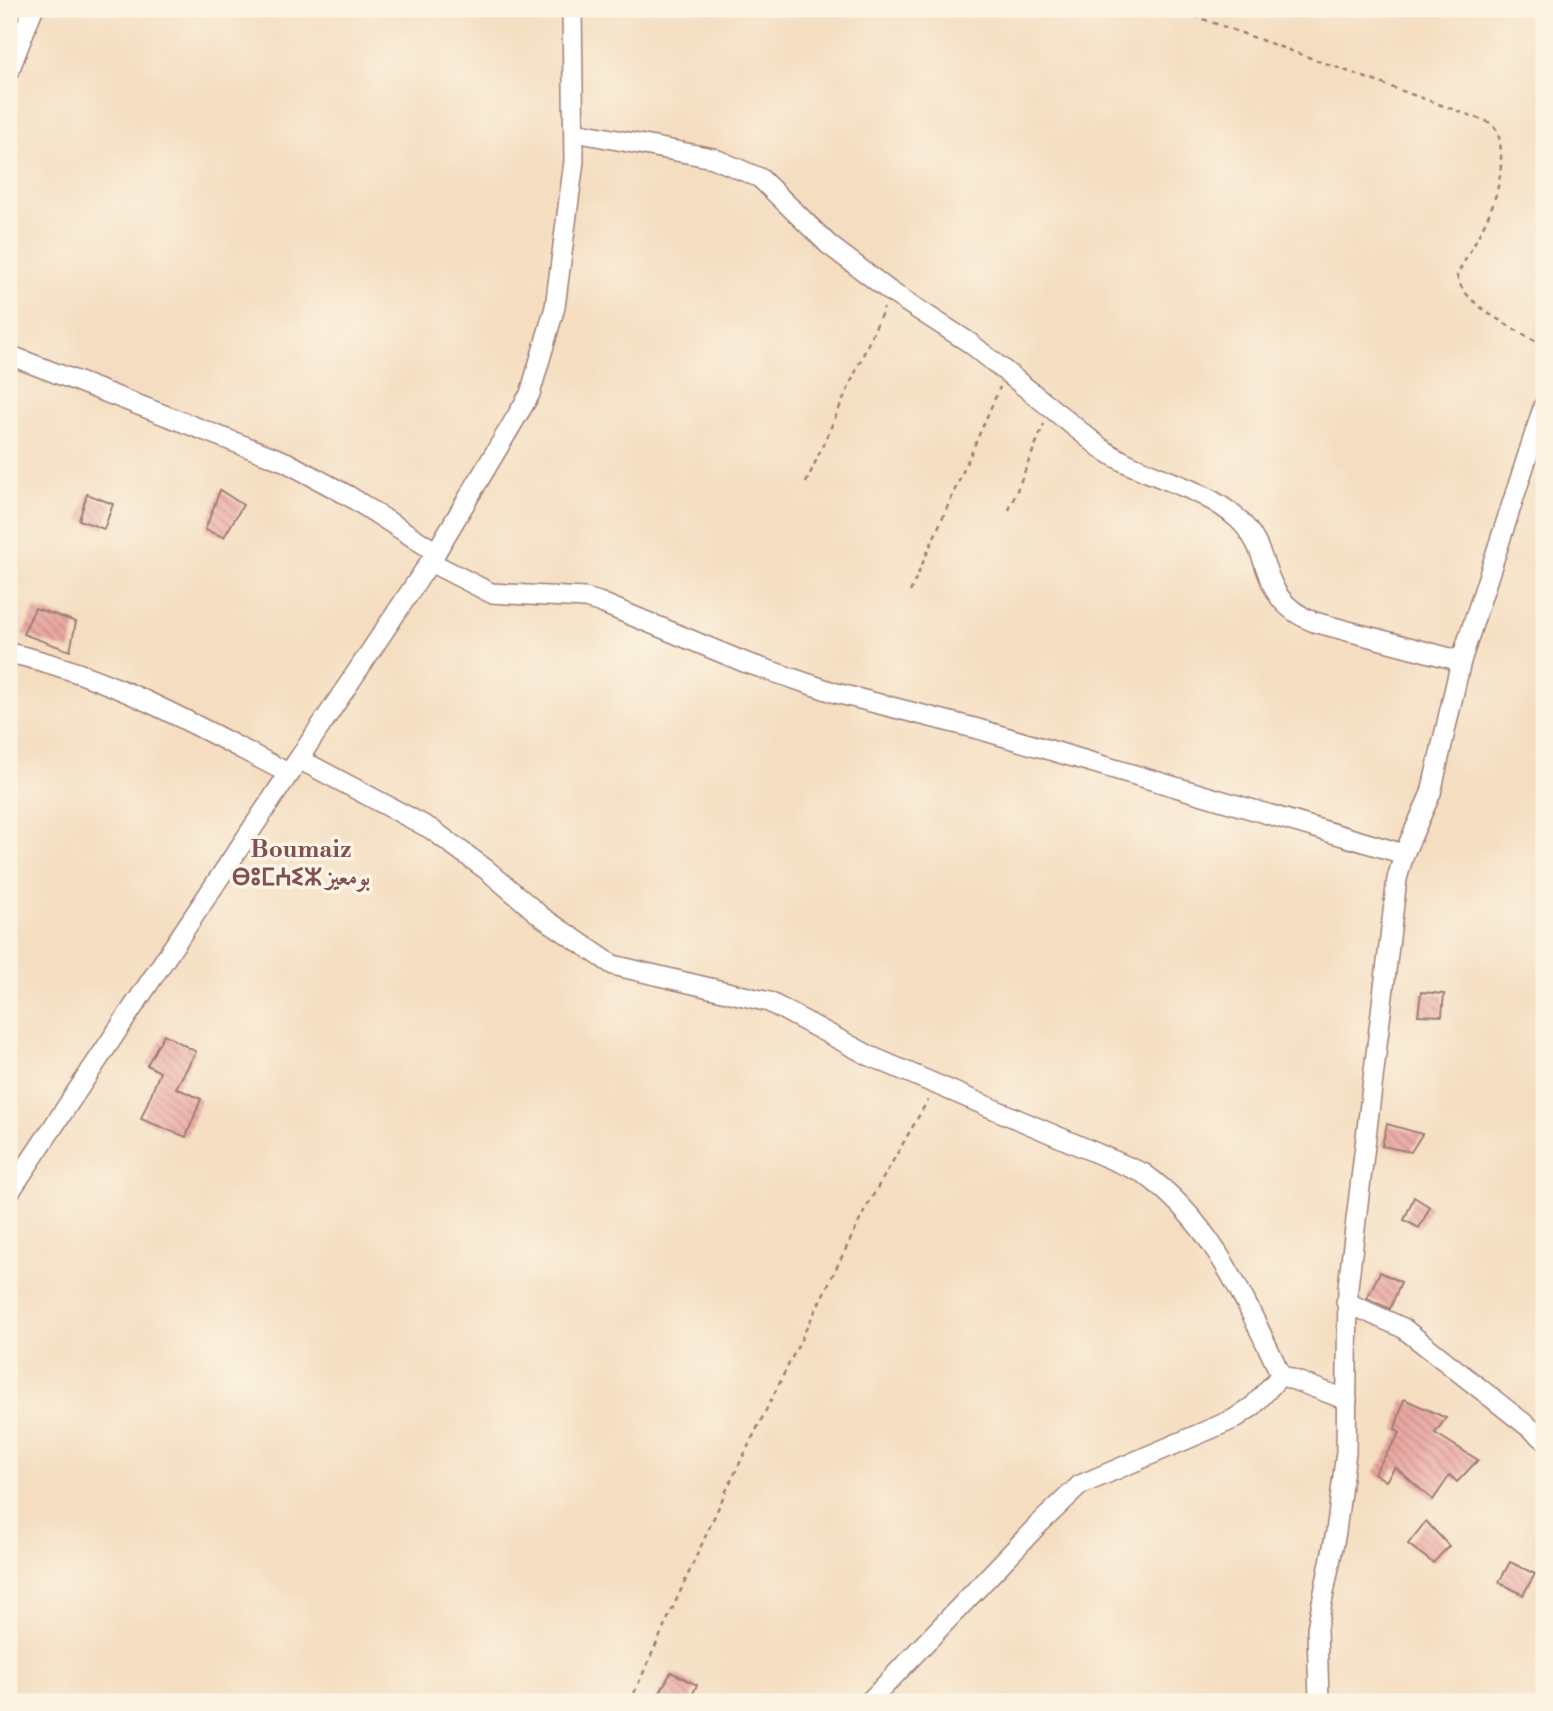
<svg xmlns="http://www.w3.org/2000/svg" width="1553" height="1711" font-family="'Libre Bodoni',Amiri,'Noto Sans Tifinagh',serif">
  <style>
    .building { fill: url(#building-back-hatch) }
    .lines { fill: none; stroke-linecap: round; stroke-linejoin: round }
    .minor-casing { stroke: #9f7e76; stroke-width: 22 }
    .path { stroke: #9f7e76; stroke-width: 2.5; stroke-dasharray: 5 5; stroke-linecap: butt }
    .minor { stroke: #fff; stroke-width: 19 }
    .labels { text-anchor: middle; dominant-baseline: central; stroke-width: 7; stroke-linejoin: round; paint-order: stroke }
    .quarter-label { font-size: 24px; font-weight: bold; fill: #824f55; stroke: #fcf5e5 }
  </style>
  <defs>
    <pattern id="building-back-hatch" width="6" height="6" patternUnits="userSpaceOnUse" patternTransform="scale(1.75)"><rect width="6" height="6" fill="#eaa7a2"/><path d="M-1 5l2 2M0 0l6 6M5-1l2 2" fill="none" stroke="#c08784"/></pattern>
  </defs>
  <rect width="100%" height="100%" fill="#fcf5e5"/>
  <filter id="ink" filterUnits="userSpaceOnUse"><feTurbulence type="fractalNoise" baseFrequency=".0143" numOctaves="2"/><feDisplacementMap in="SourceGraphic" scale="14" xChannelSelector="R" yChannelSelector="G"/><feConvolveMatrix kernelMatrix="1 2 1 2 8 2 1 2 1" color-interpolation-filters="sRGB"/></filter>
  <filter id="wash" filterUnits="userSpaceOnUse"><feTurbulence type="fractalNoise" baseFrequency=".00686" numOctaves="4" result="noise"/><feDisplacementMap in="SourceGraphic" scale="28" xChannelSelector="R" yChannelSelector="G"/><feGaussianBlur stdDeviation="1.57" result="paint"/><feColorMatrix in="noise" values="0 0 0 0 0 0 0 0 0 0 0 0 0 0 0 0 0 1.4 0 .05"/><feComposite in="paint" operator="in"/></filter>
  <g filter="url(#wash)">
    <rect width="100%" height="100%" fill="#f4ddc0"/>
    <g id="blocks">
      <g class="building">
        <path d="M220,490L243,505L224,537L205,530Z"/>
        <path d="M87,494L113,504L104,529L79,520Z"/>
        <path d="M35,608L76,622L70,651L23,634Z"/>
        <path d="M1421,992L1444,994L1442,1016L1418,1015Z"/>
        <path d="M164,1034L196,1052L176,1088L201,1099L186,1137L141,1119L160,1072L147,1065Z"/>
        <path d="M1387,1124L1422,1134L1411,1152L1382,1146Z"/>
        <path d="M1414,1197L1430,1207L1419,1228L1404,1220Z"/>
        <path d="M1380,1272L1401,1282L1390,1309L1367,1298Z"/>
        <path d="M1404,1399L1446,1418L1435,1433L1478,1460L1457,1482L1450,1475L1433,1500L1395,1467L1386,1481L1374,1473L1400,1433L1395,1429Z"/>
        <path d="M1426,1521L1449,1546L1433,1563L1408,1544Z"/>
        <path d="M1510,1562L1535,1574L1523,1595L1499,1582Z"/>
        <path d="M671,1672L697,1685L689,1702H655Z"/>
      </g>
    </g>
  </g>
  <g filter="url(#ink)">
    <use href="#blocks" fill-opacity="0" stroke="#9f7e76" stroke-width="2"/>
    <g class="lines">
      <g class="minor-casing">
        <g id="minor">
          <path d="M9,71L33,9"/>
          <path d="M575,132L713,158L760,178L829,245L891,292L970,343L1101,448C1143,478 1200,484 1238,519C1277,556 1255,598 1314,622L1461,661"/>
          <path d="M9,355L286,462L349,496L436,552"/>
          <path d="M430,562L491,593L585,598L599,602L744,662L836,693L978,729L1404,854"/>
          <path d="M9,653C110,675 198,727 290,774"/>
          <path d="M299,759L431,829L487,870L542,917L613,965L769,1002L870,1056L1143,1173C1213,1222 1245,1301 1281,1375L1347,1400"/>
          <path d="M9,1193L430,562L530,394L555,307L574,161L572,9"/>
          <path d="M1346,1302L1403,1328L1544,1439"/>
          <path d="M869,1702L1037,1526L1080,1485L1234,1419L1253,1406L1281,1375"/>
          <path d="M1319,1702L1317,1628L1336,1532L1346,1452L1348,1287L1397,879L1404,854L1431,793L1461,661L1544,405"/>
        </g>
      </g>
      <g class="path">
        <path d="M1175,9L1491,123C1500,131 1500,142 1501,153C1503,201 1478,235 1457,275C1461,305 1520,331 1544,346"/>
        <path d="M806,483L884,308"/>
        <path d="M1009,510L1044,424"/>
        <path d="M910,592L1000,387"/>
        <path d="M630,1702L726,1491L867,1206L928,1100"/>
      </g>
      <use href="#minor" class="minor"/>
    </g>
  </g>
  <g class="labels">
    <g class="quarter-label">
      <text x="301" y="850">Boumaiz<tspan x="301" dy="28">ⴱⵓⵎⵄⵉⵣ بومعيز</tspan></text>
    </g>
  </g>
  <rect width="1553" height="1711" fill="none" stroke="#fcf5e5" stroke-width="35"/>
</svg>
